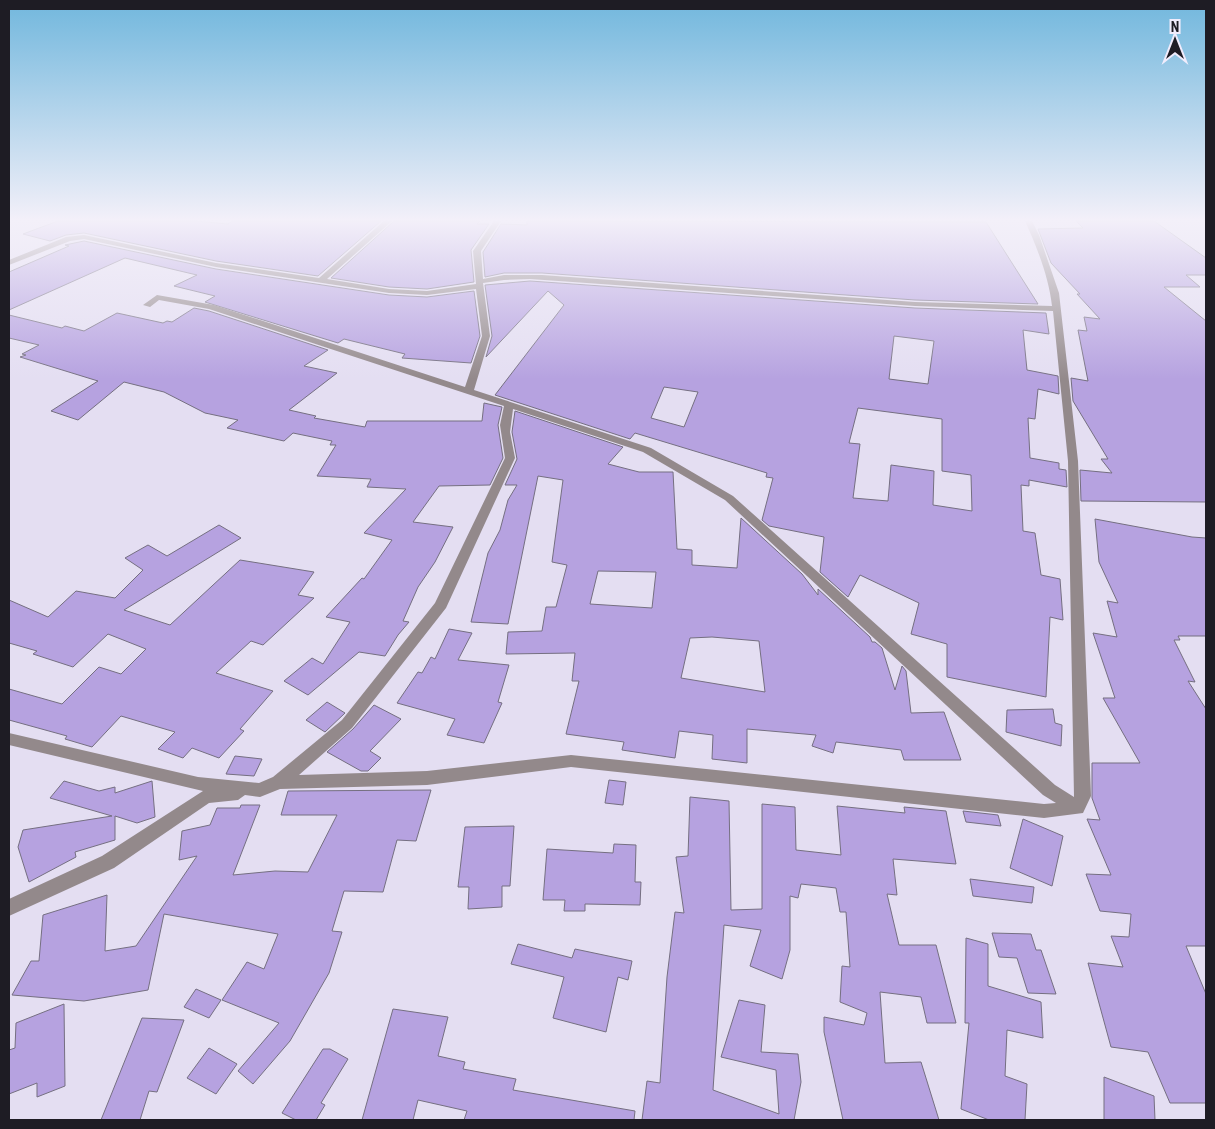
<svg xmlns="http://www.w3.org/2000/svg" width="1215" height="1129" font-family="'Roboto Condensed',sans-serif">
  <style>
    .building { fill: #b6a2e0; stroke: #756f81; fill-rule: evenodd }
    .lines { fill: none; stroke-linecap: round; stroke-linejoin: round }
    .minor { fill: #93898b; fill-rule: evenodd }
  </style>
  <rect width="100%" height="100%" fill="#e4def2"/>
  <g class="building">
    <path d="M58,221H196L228,224L232,221H381L318,276L216,261L84,233L66,235L50,241L23,234Z"/>
    <path d="M394,221H480L477,224H489L471,250L474,282L427,289L389,287L331,278Z"/>
    <path d="M527,221L986,222L1038,304L915,300L542,273H504L485,277L483,252L501,224L527,225Z"/>
    <path d="M1076,221H1154L1206,258V275H1186L1200,287H1164L1206,321V502L1081,501L1080,470L1112,473L1101,459H1108L1073,401L1071,378L1088,381L1078,330L1087,331L1084,317L1100,319L1077,294H1080L1051,263L1038,229L1083,228Z"/>
    <path d="M84,241L216,269L389,295L427,297L474,291L480,336L471,363L402,358L405,354L344,339L338,343L205,302L215,296L174,286L197,275L125,258L9,310V272L69,246L65,245Z"/>
    <path d="M530,281L915,308L1046,313L1049,334L1023,330L1027,370L1058,376L1059,394L1038,389L1035,419L1028,418L1030,458L1059,463V469L1066,470L1067,487L1029,480V486L1021,485L1023,531L1035,533L1041,575L1060,579L1063,620L1050,617L1046,697L947,677V644L911,634L919,603L860,575L848,597L820,572L824,537L769,526L762,520L773,478L766,477L767,473L635,433L630,439L495,395L564,305L548,291L486,357L492,336L485,285ZM894,336L934,341L928,384L889,379ZM664,387L698,392L684,427L651,418ZM858,408L942,419V471L971,475L972,511L933,505L934,471L891,465L888,501L853,498L860,444L849,443Z"/>
    <path d="M194,308L209,311L328,350L304,366L337,373L289,410L316,416L314,418L365,427L367,421H482L484,403L502,407L498,425L503,458L490,485L439,486L413,522L453,527L435,562L418,587L403,621L409,622L398,635L385,656L359,652L308,695L284,681L312,658L323,664L350,622L326,617L362,578L364,579L392,540L364,533L406,489L367,487L371,479L317,476L336,445H330L332,441L293,433L284,441L227,428L238,420L205,413L164,392L124,382L78,420L51,411L98,381L20,357L26,355L22,354L39,345L9,338V315L62,328L65,326L84,331L117,313L163,323L167,321L172,322Z"/>
    <path d="M515,411L623,447L608,464L639,472H673L677,549L692,550V565L737,568L741,518L802,574L818,595V589L870,637L872,642H875L882,648L895,690L902,666L906,671L911,713L944,712L961,760H904L901,750L836,742L833,753L812,746L816,735L747,729V763L712,759L713,735L679,731L675,758L622,750L624,742L566,734L579,681H572L575,653L506,654L508,632L542,631L546,607H556L567,565L552,562L563,480L538,476L508,624L471,622L488,553L500,530L508,500L517,485H505L517,459L512,432ZM598,571L656,572L652,608L590,604ZM712,637L759,641L765,692L681,678L690,638Z"/>
    <path d="M1095,519L1192,537L1206,538V636H1178L1180,640H1174L1195,682L1188,681L1206,709V946H1186L1206,994V1103H1170L1148,1052L1111,1047L1088,963L1123,967L1111,936L1129,937L1131,914L1100,911L1086,874L1111,875L1087,819L1100,820L1092,798V763H1140L1103,698H1115L1093,633L1117,637L1107,601L1118,603L1099,562Z"/>
    <path d="M219,525L241,538L124,610L170,625L240,560L314,572L298,595L314,598L263,645L251,641L216,673L273,691L240,729L244,731L219,758L192,748L183,758L158,749L175,732L121,716L92,747L65,739L67,736L9,720V689L62,704L99,667L121,674L146,649L108,634L73,667L33,654L37,651L9,643V600L48,617L76,591L115,598L143,570L125,558L148,545L167,556Z"/>
    <path d="M449,629L472,633L458,660L509,665L498,702L502,703L484,743L447,735L455,719L397,703L418,672L422,673L431,657L435,659Z"/>
    <path d="M327,702L345,713L325,732L306,720Z"/>
    <path d="M374,705L401,719L370,751L381,758L368,771H361L327,752L353,729Z"/>
    <path d="M1053,709L1055,723L1062,725L1061,746L1006,732L1007,710Z"/>
    <path d="M235,756L262,759L254,776L226,774Z"/>
    <path d="M609,780L626,782L623,805L605,803Z"/>
    <path d="M64,781L99,791L115,787V793L152,781L155,817L137,823L115,816V840L75,852L76,857L29,882L18,847L23,830L112,816L50,798Z"/>
    <path d="M431,790L416,841L397,840L383,892L344,891L332,931L342,932L329,973L290,1041L253,1084L238,1071L279,1023L222,1000L247,962L264,969L278,934L164,914L148,990L84,1001L12,995L31,961H39L43,915L107,895L105,951L136,946L197,856L179,860L182,831L210,825L217,808H240L241,805H260L233,875L275,871L308,872L337,815H281L288,791Z"/>
    <path d="M690,797L729,801L731,910L762,909V804L795,807L796,850L841,855L837,806L905,813L904,807L946,811L956,864L893,859L897,895L887,894L899,945H936L956,1023H927L921,997L880,992L885,1063L921,1062L939,1120H843L824,1032V1017L864,1025L867,1013L840,1002L842,966L850,967L846,912H840L836,888L801,884L798,898L790,896V950L782,979L750,966L761,930L724,925L713,1090L779,1114L776,1070L721,1057L739,1000L765,1005L761,1052L798,1054L801,1082L794,1120H642L647,1081L660,1083L667,977L675,912L684,913L676,857L688,856Z"/>
    <path d="M963,811L998,815L1001,826L966,822Z"/>
    <path d="M1023,819L1063,836L1052,886L1010,868Z"/>
    <path d="M514,826L510,886H502V907L468,909L469,887H458L465,827Z"/>
    <path d="M614,844L636,845L635,882H641L640,905L585,904V911H564L565,900H543L547,849L613,853Z"/>
    <path d="M970,879L1034,887L1032,903L973,896Z"/>
    <path d="M992,933L1031,934L1036,950H1041L1056,994L1028,993L1017,958L999,957Z"/>
    <path d="M966,938L988,944V986L1041,1002L1043,1038L1007,1030L1005,1076L1027,1084L1025,1120H989L961,1109L969,1023H965Z"/>
    <path d="M518,944L572,958L575,949L632,961L628,980L618,977L606,1032L553,1018L564,977L511,964Z"/>
    <path d="M196,989L221,1000L209,1018L184,1007Z"/>
    <path d="M64,1004L65,1086L37,1097V1083L9,1094V1050L15,1048L16,1023Z"/>
    <path d="M393,1009L448,1017L438,1056L465,1062L463,1069L516,1079L513,1090L635,1111L634,1120H464L467,1111L418,1100L413,1120H362Z"/>
    <path d="M142,1018L184,1020L157,1092L149,1091L140,1120H101Z"/>
    <path d="M209,1048L237,1064L216,1094L187,1078Z"/>
    <path d="M323,1049H330L348,1059L321,1103L325,1105L316,1120H296L282,1113Z"/>
    <path d="M1104,1077L1154,1096L1155,1120H1104Z"/>
  </g>
  <g class="lines">
    <path class="minor" d="M384,221H392L327,279L389,289L427,291L476,284L473,251L494,221H501L481,251L483,279L504,275H542L915,302L1052,306C1049,278 1037,247 1025,221H1032L1039,235L1059,293L1078,461L1091,796L1083,813L1044,818L571,767L427,785L280,789L260,797L245,795L238,800L209,803L114,868L9,916V899L102,856L203,791L9,745V733L198,777L259,783L273,777L342,720L435,603L505,458L500,425L504,406L209,309L159,300L150,307L143,305L157,295L214,305L465,387L482,336L476,289L427,295L389,293L216,267L84,239L70,241L9,265V260L66,237L84,235L216,263L319,278ZM530,279L915,306L1053,311L1068,461L1074,797L1055,785L733,496L651,448L474,390L490,336L483,283L504,280ZM513,409L643,452L725,500L1043,795L1056,803L1044,804L571,755L427,771L299,775L352,728L446,608L515,458L510,432Z"/>
  </g>
  <linearGradient id="sky" x2="0" y2="1"><stop stop-color="#71b7dd"/><stop offset="0.58" stop-color="#f3f0f9"/><stop offset="1" stop-color="#f3f0f9" stop-opacity="0"/></linearGradient>
  <rect width="1215" height="379" fill="url(#sky)"/>
  <rect width="1215" height="1129" fill="none" stroke="#1e1c24" stroke-width="20"/>
  <g transform="translate(1175 40)" stroke="#f0ecfc" stroke-width="4" paint-order="stroke">
  <path d="M0-4L9 19L0 12L-9 19Z" fill="#1e1c24"/>
  <text y="-8" font-size="14" font-weight="bold" text-anchor="middle" fill="#1e1c24">N</text>
  </g>
</svg>
